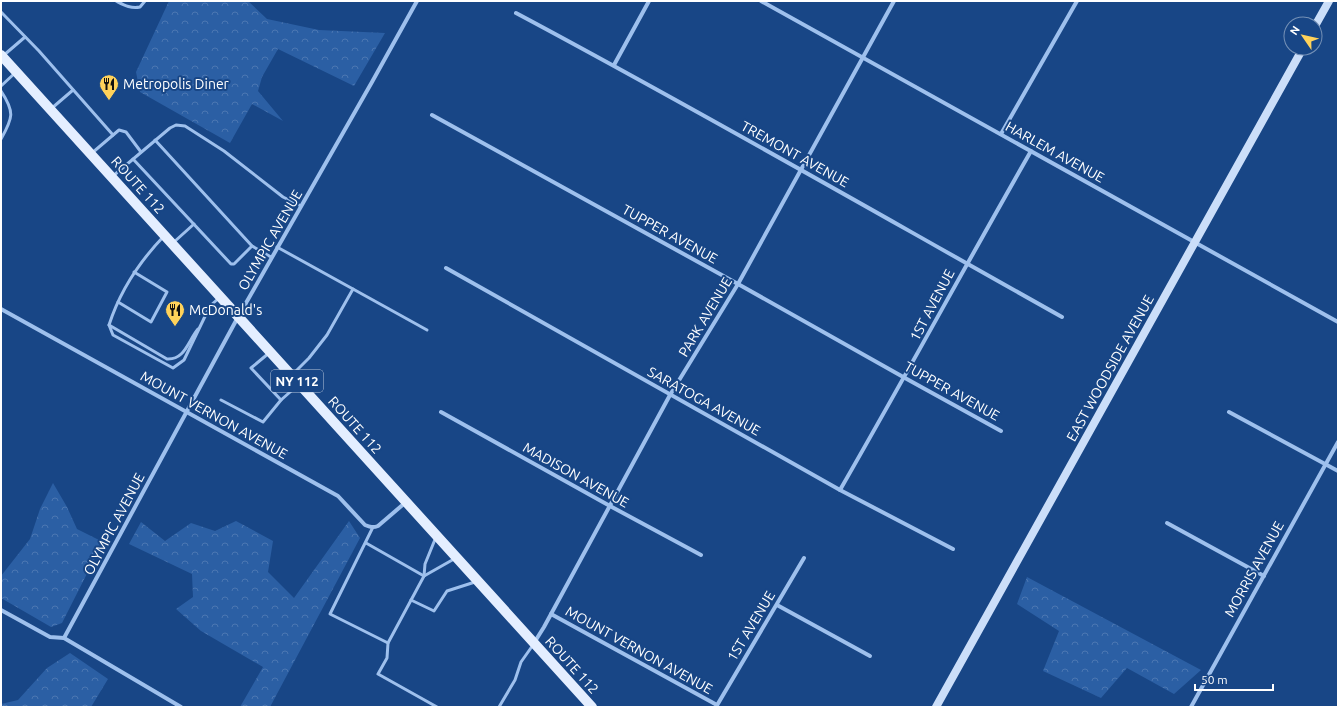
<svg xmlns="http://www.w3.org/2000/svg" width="1339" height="708" font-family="Ubuntu,sans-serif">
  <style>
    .forest { fill: url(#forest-crowns) }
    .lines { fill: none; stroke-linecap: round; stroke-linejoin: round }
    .service { stroke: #9ec0ed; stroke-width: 3 }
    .minor { stroke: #9ec0ed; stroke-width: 4 }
    .secondary { stroke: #cbdef9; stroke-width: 8 }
    .primary { stroke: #e4eeff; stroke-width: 10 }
    .labels { text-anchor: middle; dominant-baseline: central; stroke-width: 4; stroke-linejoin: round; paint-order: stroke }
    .shield { fill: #184686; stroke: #bac8db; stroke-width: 1 }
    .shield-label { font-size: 13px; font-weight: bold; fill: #fff }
    .poi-label { font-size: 14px; fill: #fff; stroke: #184686; text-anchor: start }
    .street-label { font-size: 14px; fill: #fff; stroke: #184686 }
  </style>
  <defs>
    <pattern id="forest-crowns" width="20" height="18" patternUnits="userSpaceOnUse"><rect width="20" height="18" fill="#2b5fa4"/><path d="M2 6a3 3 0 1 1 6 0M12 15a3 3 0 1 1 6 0" fill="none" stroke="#4b77b2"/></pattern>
  </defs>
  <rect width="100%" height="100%" fill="#184686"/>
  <g class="forest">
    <path d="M169,1H248L267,19L319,30L385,33L354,86L278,49L262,77L258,91L283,121L252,104L230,143L140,92L136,72Z"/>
    <path d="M53,483L67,507L77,529L103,542L62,623L51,627L1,598V576L30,539L40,509Z"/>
    <path d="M236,521L273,541L268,572L294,598L349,521L360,538L270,707H240L263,667L201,631L176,609L193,597L192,574L129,544L141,522L165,541L191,523L215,531Z"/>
    <path d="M1027,577L1201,670L1174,694L1127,668L1101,698L1043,671L1059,631L1017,604Z"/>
    <path d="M70,653L108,679L91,707H1V704L18,700L47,668Z"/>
  </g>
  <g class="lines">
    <g class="service">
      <path d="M116,1C124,5 131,9 140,7L145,1"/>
      <path d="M1,12L39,51L113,135"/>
      <path d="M4,55L25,37"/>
      <path d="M1,86L15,73"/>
      <path d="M1,91C15,112 13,118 1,139"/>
      <path d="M52,108L73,90"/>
      <path d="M155,140L252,246L271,257"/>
      <path d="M92,153L119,130L126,132L141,152"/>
      <path d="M133,159L231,264H234L252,246"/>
      <path d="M113,176L170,128L176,125L185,126L224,151L283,197L301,206"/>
      <path d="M164,236C139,262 120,291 109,325L113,335L173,368L184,360L210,306L219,298"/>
      <path d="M174,242L194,224"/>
      <path d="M277,247L353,289L327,335L309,358L293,374"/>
      <path d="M353,289L427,330"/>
      <path d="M118,302L151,322L167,292L134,272"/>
      <path d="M109,325L167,359C185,360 188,341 198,329"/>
      <path d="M269,353L251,368L281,400L298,385"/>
      <path d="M221,400L263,422L281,400"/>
      <path d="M373,527L330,614L388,643"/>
      <path d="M436,537L425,564L424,576L388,643L387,658L378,674L437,707"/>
      <path d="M366,543L424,576"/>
      <path d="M424,576L454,559"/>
      <path d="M411,600L434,611L447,591L475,582"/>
      <path d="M499,707L515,680L521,662L533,645"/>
    </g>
    <g class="minor">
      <path d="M761,1L1338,322"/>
      <path d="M516,13C700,111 880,215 1062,317"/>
      <path d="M614,65L649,1"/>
      <path d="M432,115L738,284L905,378L1001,431"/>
      <path d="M1001,134L1077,1"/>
      <path d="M446,268L840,490L953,549"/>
      <path d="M1,309L338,496L365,525C370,527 373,528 378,526L406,502"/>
      <path d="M441,412L610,506L701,555"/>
      <path d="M1229,412L1338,471"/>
      <path d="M840,490C905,377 967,263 1031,151"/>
      <path d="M1167,523L1264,576"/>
      <path d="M777,605L870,656"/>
      <path d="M1,610L50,637L64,638L181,707"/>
      <path d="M551,614L717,705"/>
      <path d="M64,638L238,317L372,82L417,1"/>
      <path d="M534,643L544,627L670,395L738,284L894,1"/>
      <path d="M716,707L804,558"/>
      <path d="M1191,707L1338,442"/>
    </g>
    <g class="secondary">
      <path d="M1315,26L1329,1"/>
      <path d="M936,707L1303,48"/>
    </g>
    <path class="primary" d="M1,55L592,707"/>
  </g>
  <defs>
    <g id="restaurant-pin" transform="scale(1)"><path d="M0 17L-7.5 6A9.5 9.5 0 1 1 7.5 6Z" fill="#ffd25a" stroke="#184686"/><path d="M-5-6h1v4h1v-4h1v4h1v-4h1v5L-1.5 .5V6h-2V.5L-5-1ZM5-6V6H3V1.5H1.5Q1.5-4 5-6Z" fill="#111"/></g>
  </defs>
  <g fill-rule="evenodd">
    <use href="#restaurant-pin" x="109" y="84"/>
    <use href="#restaurant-pin" x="175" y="310"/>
  </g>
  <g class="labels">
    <rect class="shield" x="271" y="370" width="52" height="22" rx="3"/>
    <g class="shield-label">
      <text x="297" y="381">NY 112</text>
    </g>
    <g class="poi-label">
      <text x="123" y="84">Metropolis Diner</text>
      <text x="189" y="310">McDonald's</text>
    </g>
    <g class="street-label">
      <text transform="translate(1055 152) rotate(29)">HARLEM AVENUE</text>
      <text transform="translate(795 154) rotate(29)">TREMONT AVENUE</text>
      <text transform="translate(138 185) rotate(48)">ROUTE 112</text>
      <text transform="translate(670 234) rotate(29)">TUPPER AVENUE</text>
      <text transform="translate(270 240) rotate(-60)">OLYMPIC AVENUE</text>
      <text transform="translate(932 305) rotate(-62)">1ST AVENUE</text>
      <text transform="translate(705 317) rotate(-59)">PARK AVENUE</text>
      <text transform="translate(1110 368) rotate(-61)">EAST WOODSIDE AVENUE</text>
      <text transform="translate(952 391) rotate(29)">TUPPER AVENUE</text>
      <text transform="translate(704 401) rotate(29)">SARATOGA AVENUE</text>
      <text transform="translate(214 415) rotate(29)">MOUNT VERNON AVENUE</text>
      <text transform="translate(355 425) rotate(48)">ROUTE 112</text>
      <text transform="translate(576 475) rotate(29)">MADISON AVENUE</text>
      <text transform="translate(114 524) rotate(-62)">OLYMPIC AVENUE</text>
      <text transform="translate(1254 569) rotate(-61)">MORRIS AVENUE</text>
      <text transform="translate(751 626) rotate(-59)">1ST AVENUE</text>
      <text transform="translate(639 650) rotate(29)">MOUNT VERNON AVENUE</text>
      <text transform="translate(572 665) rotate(48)">ROUTE 112</text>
    </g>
  </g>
  <rect width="1339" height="708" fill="none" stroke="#ffffff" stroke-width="4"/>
  <g transform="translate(1303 36) rotate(304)"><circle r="19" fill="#184686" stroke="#7490b6"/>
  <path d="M0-3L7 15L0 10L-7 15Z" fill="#ffd25a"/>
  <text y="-6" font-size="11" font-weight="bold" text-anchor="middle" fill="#ffffff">N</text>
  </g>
  <path d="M1195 684v6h78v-6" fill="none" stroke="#ffffff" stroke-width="2"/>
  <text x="1201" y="684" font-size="12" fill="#ffffff" stroke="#184686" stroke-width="3" paint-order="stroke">50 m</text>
</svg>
